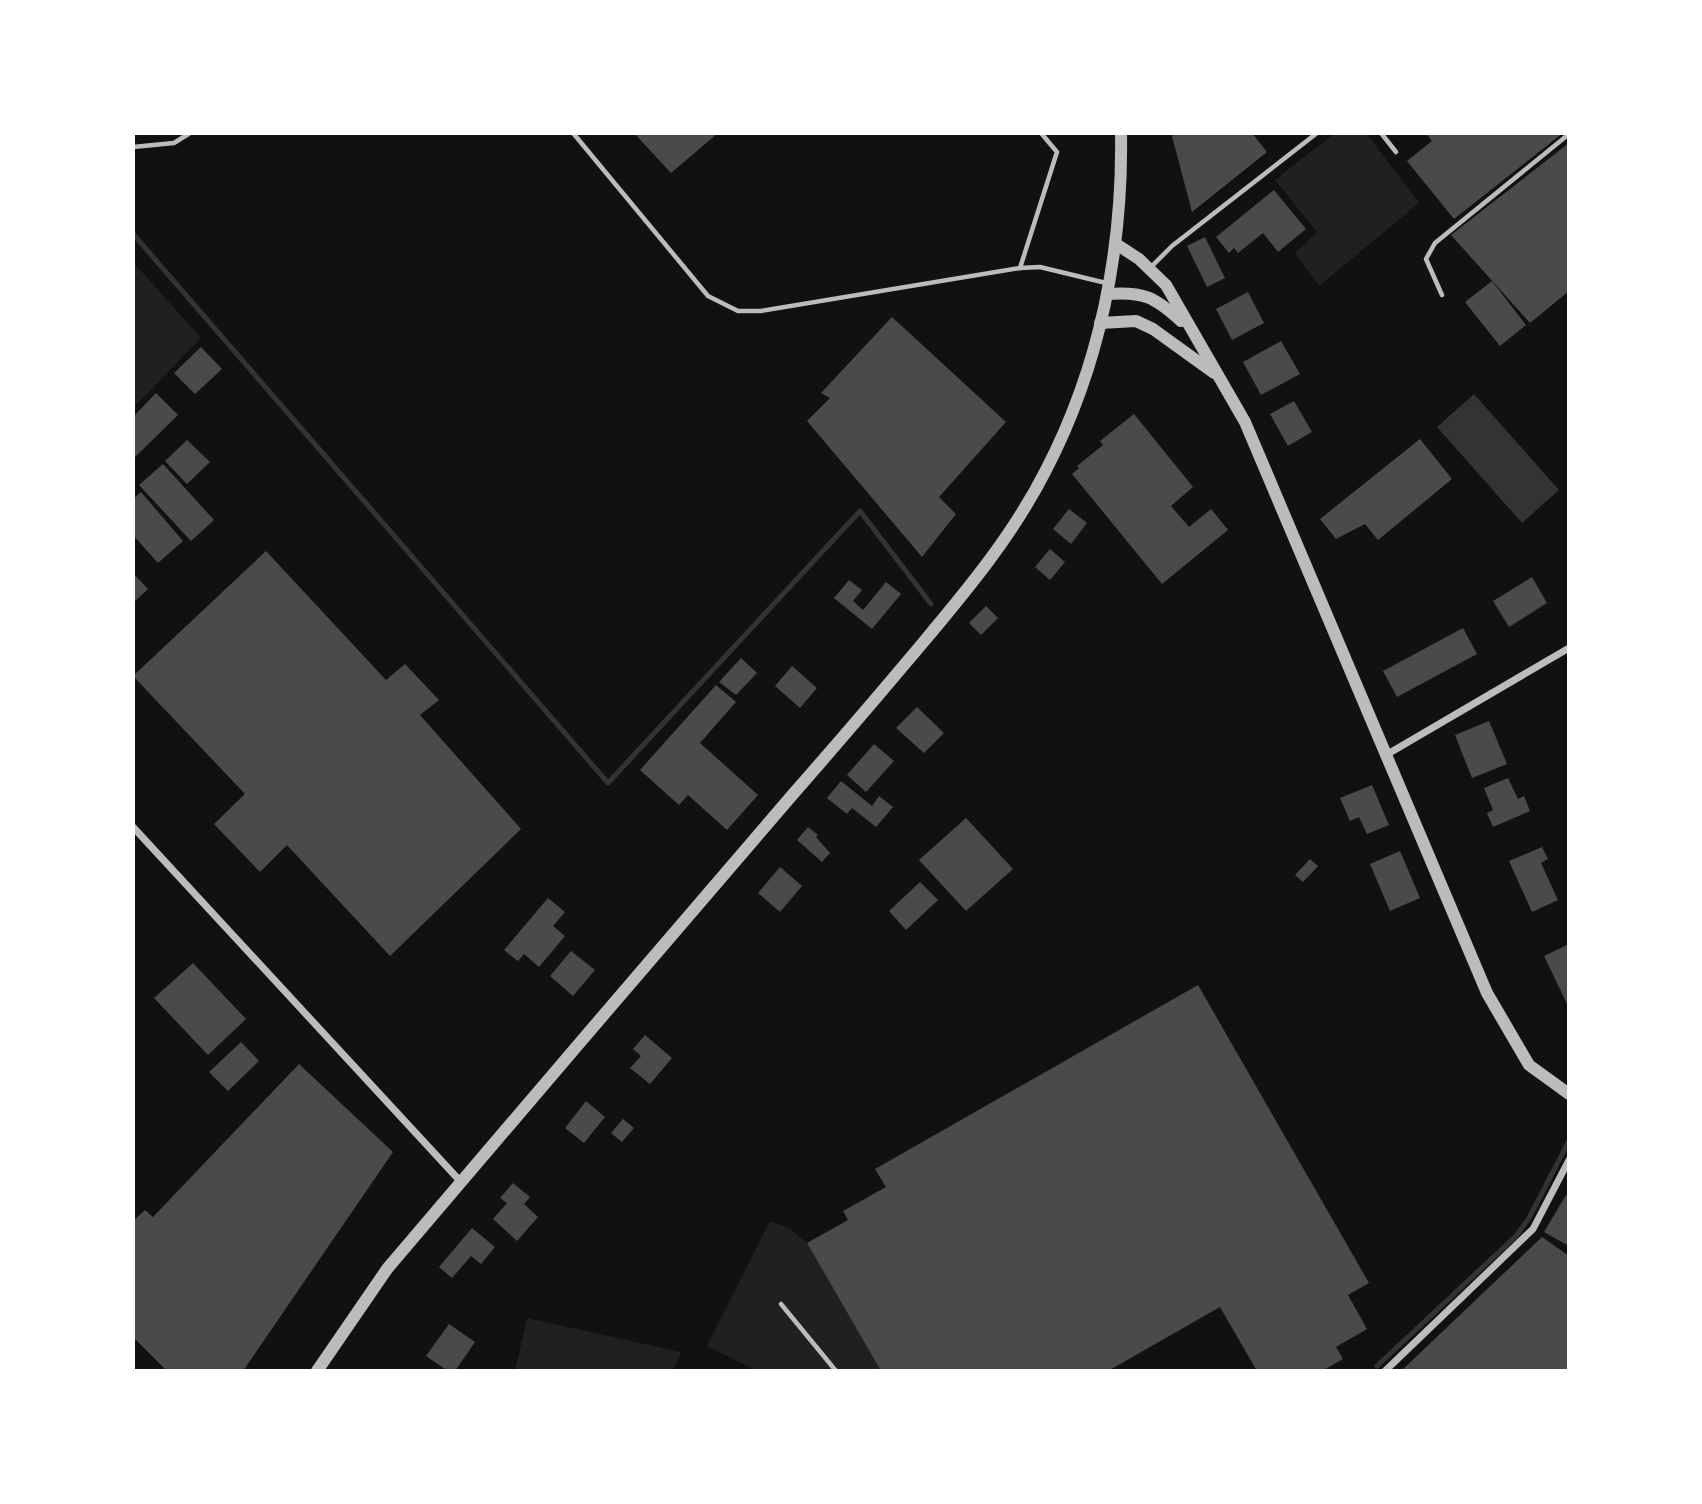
<svg xmlns="http://www.w3.org/2000/svg" width="1702" height="1504" font-family="Cabin,sans-serif">
  <style>
    .green { fill: #202020 }
    .water { fill: #333 }
    .lines { fill: none; stroke-linecap: round; stroke-linejoin: round }
    .stream { stroke: #333; stroke-width: 5 }
    .building { fill: #4a4a4a }
    .service { stroke: #bcbcbc; stroke-width: 4.5 }
    .minor { stroke: #bcbcbc; stroke-width: 7 }
    .tertiary { stroke: #bcbcbc; stroke-width: 12 }
  </style>
  <rect width="100%" height="100%" fill="#111"/>
  <g class="green">
    <path d="M1335,133H1366L1419,203L1319,286L1295,253L1317,232L1275,180Z"/>
    <path d="M133,262L201,338L133,408Z"/>
    <path d="M770,1221L790,1229L807,1243L881,1371H757L707,1346Z"/>
    <path d="M527,1318L681,1352L673,1371H515Z"/>
  </g>
  <path class="water" d="M1474,394L1559,490L1522,523L1437,427Z"/>
  <g class="lines">
    <g class="stream">
      <path d="M133,234L608,783L860,511L931,604"/>
      <path d="M1377,1366L1516,1236L1529,1218L1569,1141"/>
    </g>
  </g>
  <g class="building">
    <path d="M634,133H718L671,173Z"/>
    <path d="M1176,133H1252L1267,152L1192,212L1172,136Z"/>
    <path d="M1426,133H1563L1454,219L1407,161L1432,141Z"/>
    <path d="M1569,143V291L1530,323L1451,235Z"/>
    <path d="M1274,190L1306,229L1278,252L1263,233L1238,253L1234,248L1229,253L1216,237Z"/>
    <path d="M1205,237L1225,278L1207,287L1187,246Z"/>
    <path d="M1492,281L1526,325L1500,346L1465,302Z"/>
    <path d="M1248,292L1264,323L1232,340L1216,309Z"/>
    <path d="M892,317L1006,422L939,497L956,514L922,557L807,421L830,398L821,393Z"/>
    <path d="M1281,341L1300,374L1261,395L1243,362Z"/>
    <path d="M201,347L222,369L195,394L174,373Z"/>
    <path d="M156,393L178,415L133,459V417Z"/>
    <path d="M1294,401L1312,432L1288,446L1270,414Z"/>
    <path d="M1134,414L1193,487L1171,506L1189,527L1211,509L1228,530L1162,584L1072,474L1079,468L1077,466L1103,445L1100,441Z"/>
    <path d="M1420,439L1452,479L1378,540L1365,524L1336,539L1320,519Z"/>
    <path d="M187,440L210,462L187,484L165,461Z"/>
    <path d="M163,464L214,520L191,541L139,485Z"/>
    <path d="M141,492L183,541L158,563L133,535V499Z"/>
    <path d="M1069,509L1087,523L1071,544L1053,529Z"/>
    <path d="M1050,549L1065,562L1050,580L1035,567Z"/>
    <path d="M266,551L386,680L405,664L439,700L420,715L521,829L390,956L287,845L260,872L214,824L245,794L133,676Z"/>
    <path d="M133,573L148,589L133,603Z"/>
    <path d="M1532,577L1547,603L1509,627L1493,601Z"/>
    <path d="M849,580L862,590L853,601L863,610L886,582L901,594L872,629L834,598Z"/>
    <path d="M986,606L998,618L981,635L969,623Z"/>
    <path d="M1463,628L1477,654L1397,697L1383,671Z"/>
    <path d="M741,658L757,673L736,695L719,682Z"/>
    <path d="M792,666L817,688L800,708L775,686Z"/>
    <path d="M716,685L736,702L700,743L758,795L727,830L688,795L679,805L640,770Z"/>
    <path d="M917,707L944,733L924,753L896,728Z"/>
    <path d="M1489,721L1507,764L1472,778L1455,735Z"/>
    <path d="M874,744L894,761L866,792L847,775Z"/>
    <path d="M1508,778L1518,799L1524,796L1530,811L1493,827L1487,813L1493,810L1484,788Z"/>
    <path d="M841,781L872,806L879,796L893,807L876,827L852,808L847,814L827,798Z"/>
    <path d="M1372,785L1389,825L1367,834L1359,817L1350,821L1340,798Z"/>
    <path d="M966,818L1013,869L966,911L919,860Z"/>
    <path d="M808,827L818,835L816,837L830,853L822,862L797,840Z"/>
    <path d="M1542,847L1548,859L1541,863L1558,900L1532,912L1509,861Z"/>
    <path d="M1400,851L1420,898L1390,911L1370,864Z"/>
    <path d="M1310,859L1318,866L1303,882L1295,875Z"/>
    <path d="M780,867L802,886L780,912L758,893Z"/>
    <path d="M920,882L938,900L906,930L889,911Z"/>
    <path d="M548,898L565,912L553,926L565,936L539,967L524,954L518,961L504,950Z"/>
    <path d="M1569,944V1008L1544,956Z"/>
    <path d="M571,951L595,970L573,996L550,976Z"/>
    <path d="M193,963L246,1019L208,1055L154,998Z"/>
    <path d="M1198,985L1369,1283L1348,1295L1367,1329L1336,1347L1343,1359L1322,1371H1257L1220,1307L1108,1371H881L807,1243L848,1220L843,1211L886,1187L875,1169Z"/>
    <path d="M645,1035L672,1058L650,1084L630,1068L641,1056L633,1049Z"/>
    <path d="M241,1042L259,1061L228,1091L209,1072Z"/>
    <path d="M299,1064L393,1152L243,1371H167L133,1337V1221L145,1210L153,1217Z"/>
    <path d="M586,1101L605,1117L584,1143L565,1128Z"/>
    <path d="M623,1119L634,1128L622,1142L611,1133Z"/>
    <path d="M513,1183L530,1197L524,1204L538,1217L517,1241L493,1219L507,1203L500,1198Z"/>
    <path d="M1566,1195L1569,1197V1242L1567,1245L1544,1232Z"/>
    <path d="M472,1228L495,1247L481,1264L471,1256L452,1278L439,1267Z"/>
    <path d="M1542,1237L1569,1256V1371H1401Z"/>
    <path d="M449,1324L475,1342L455,1371H448L426,1356Z"/>
  </g>
  <g class="lines">
    <g class="service">
      <path d="M573,133L708,296L738,311H761L1020,268L1040,267L1106,283"/>
      <path d="M1381,133L1396,152"/>
      <path d="M133,147L174,143L190,133"/>
      <path d="M1020,268L1057,152L1041,133"/>
      <path d="M1150,268L1172,246L1317,133"/>
      <path d="M1442,295L1426,259L1435,243L1569,134"/>
      <path d="M781,1304L836,1371"/>
    </g>
    <g class="minor">
      <path d="M1386,755L1569,648"/>
      <path d="M133,827L461,1182"/>
      <path d="M1385,1371L1533,1229L1569,1160"/>
    </g>
    <g class="tertiary">
      <path d="M1116,244L1139,259L1166,285L1245,422L1487,993L1529,1065L1569,1094"/>
      <path d="M1107,294C1143,291 1155,297 1181,321"/>
      <path d="M1100,323L1136,321L1153,329L1214,373"/>
      <path d="M317,1371L387,1269C522,1110 658,951 794,793C837,744 879,695 921,645C968,589 1013,535 1046,470C1100,366 1123,249 1121,133"/>
    </g>
  </g>
  <rect width="1702" height="1504" fill="none" stroke="#ffffff" stroke-width="270"/>
</svg>
